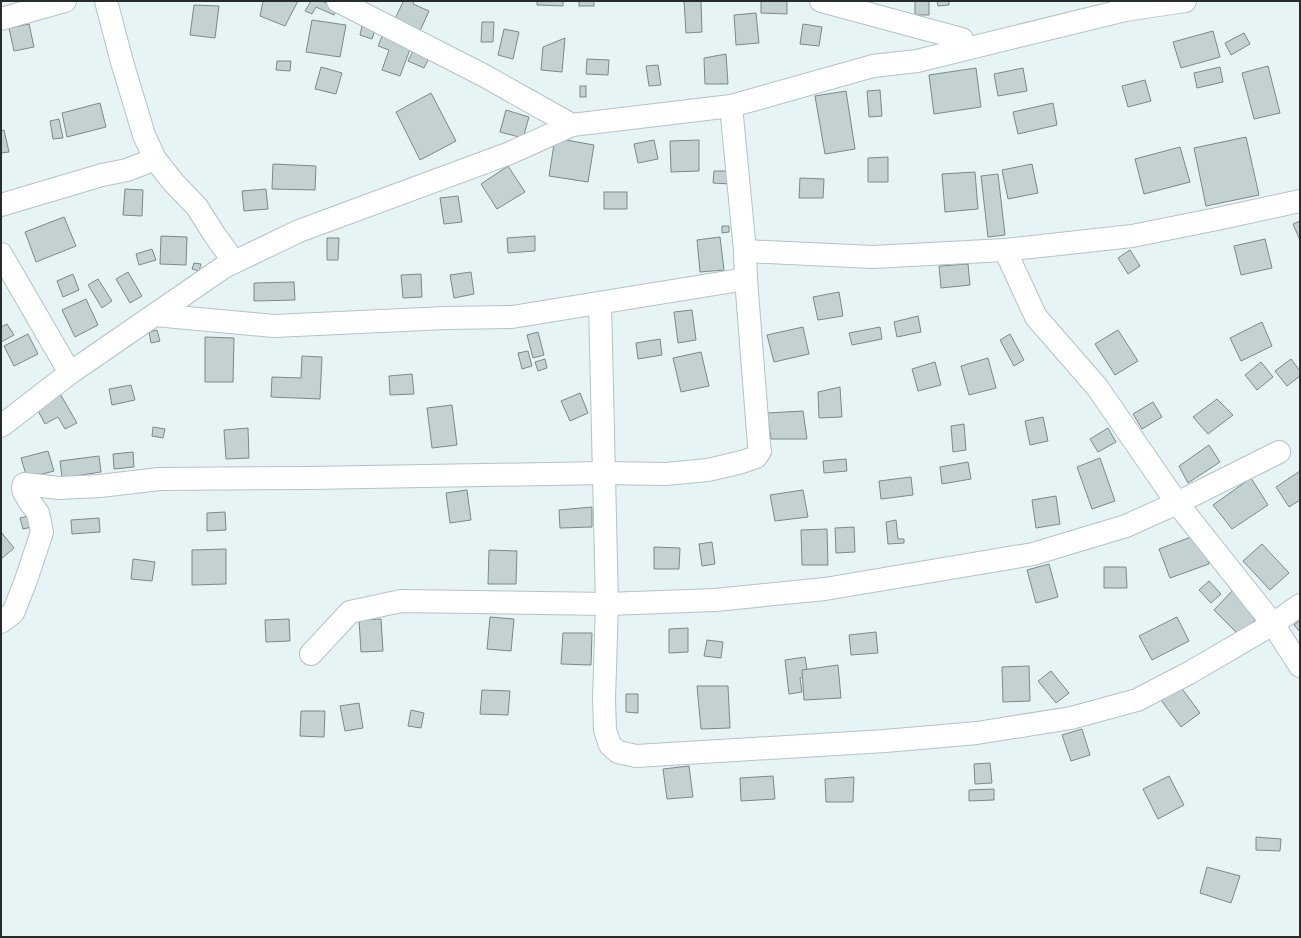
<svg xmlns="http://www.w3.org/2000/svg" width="1301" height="938" font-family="'Noto Sans',sans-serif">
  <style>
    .building { fill: #c3d1d3; stroke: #7c898a }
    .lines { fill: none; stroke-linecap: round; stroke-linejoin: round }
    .minor-casing { stroke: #b4c3c4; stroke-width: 24 }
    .minor { stroke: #fff; stroke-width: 22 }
  </style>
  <rect width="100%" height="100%" fill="#e6f4f6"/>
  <g class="building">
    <path d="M263,1H298L285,26L260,16Z"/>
    <path d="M311,1H322L337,8L334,15L316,7L312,14L305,11Z"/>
    <path d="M400,1H414L413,4L429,11L420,31L395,19L403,2Z"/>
    <path d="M537,1H563V6L537,5Z"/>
    <rect x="579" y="1" width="15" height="5"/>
    <path d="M684,1H701L702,32L686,33Z"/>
    <path d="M761,1H787V14L761,13Z"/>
    <rect x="915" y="1" width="14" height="14"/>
    <path d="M937,1H949V5L938,6Z"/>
    <path d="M194,5L219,6L215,38L190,35Z"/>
    <path d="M756,13L759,43L736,45L734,15Z"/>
    <path d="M312,20L346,25L340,57L306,52Z"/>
    <path d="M482,22H494L493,42H481Z"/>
    <path d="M29,24L34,47L14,51L9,28Z"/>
    <path d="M803,24L822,27L819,46L800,44Z"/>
    <path d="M362,26L375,30L372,39L360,35Z"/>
    <path d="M504,29L519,32L513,59L498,55Z"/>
    <path d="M1213,31L1220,57L1181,68L1173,42Z"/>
    <path d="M1244,33L1250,44L1231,55L1225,43Z"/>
    <path d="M383,34L412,44L400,76L382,70L389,50L378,46Z"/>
    <path d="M565,38L562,72L541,70L543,47Z"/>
    <path d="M414,49L430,56L424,68L408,61Z"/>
    <path d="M726,54L728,84H705L704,58Z"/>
    <path d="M587,59L609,60L608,75L586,74Z"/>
    <path d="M277,61H291L290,71L276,70Z"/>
    <path d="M658,65L661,85L649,86L646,66Z"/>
    <path d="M1268,66L1280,113L1254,119L1242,73Z"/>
    <path d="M321,67L342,73L336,94L315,89Z"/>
    <path d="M1220,67L1223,82L1197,88L1194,73Z"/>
    <path d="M976,68L981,107L934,114L929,75Z"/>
    <path d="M1023,68L1027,91L998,96L994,74Z"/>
    <path d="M1145,80L1151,101L1128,107L1122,86Z"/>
    <rect x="580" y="86" width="6" height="11"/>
    <path d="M880,90L882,116L869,117L867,91Z"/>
    <path d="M846,91L855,149L825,154L815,96Z"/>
    <path d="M431,93L456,141L420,160L396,112Z"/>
    <path d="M100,103L106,127L67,137L62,113Z"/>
    <path d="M1053,103L1057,125L1018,134L1013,112Z"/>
    <path d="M506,110L529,117L523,138L500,132Z"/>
    <path d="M59,119L63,138L53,139L50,121Z"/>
    <path d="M4,130L9,152L1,153V131Z"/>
    <path d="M1246,137L1259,195L1206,206L1194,148Z"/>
    <path d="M555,138L594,145L588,182L549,176Z"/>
    <path d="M654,140L658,159L638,163L634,144Z"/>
    <path d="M699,140V171L671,172L670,141Z"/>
    <path d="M1180,147L1190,182L1144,194L1135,159Z"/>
    <path d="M888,157V182H868V158Z"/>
    <path d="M273,164L316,166L315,190L272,189Z"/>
    <path d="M1032,164L1038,193L1008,199L1002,170Z"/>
    <path d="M508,166L525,192L497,209L481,184Z"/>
    <path d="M714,171H730V184L713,183Z"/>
    <path d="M975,172L978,209L945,212L942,174Z"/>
    <path d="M998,174L1005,235L988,237L981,176Z"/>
    <path d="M800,178L824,179L823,198H799Z"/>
    <path d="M125,189L143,190L142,216L123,215Z"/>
    <path d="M266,189L268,209L244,211L242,191Z"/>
    <rect x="604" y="192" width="23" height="17"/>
    <path d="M458,196L462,222L444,224L440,198Z"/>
    <path d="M64,217L76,246L36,262L25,232Z"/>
    <path d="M1300,221V240L1293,224Z"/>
    <path d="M722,226H729V232L722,233Z"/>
    <path d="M161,236L187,237L186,265L160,264Z"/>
    <path d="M535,236V251L508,253L507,238Z"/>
    <path d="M720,237L724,270L700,272L697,240Z"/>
    <path d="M327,238H339L338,260H327Z"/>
    <path d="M1265,239L1272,268L1241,275L1234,246Z"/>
    <path d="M152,249L156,260L139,265L136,254Z"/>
    <path d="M1130,250L1140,266L1128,274L1118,258Z"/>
    <path d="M194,263L201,264L199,271L192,269Z"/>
    <path d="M968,264L970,285L941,288L939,266Z"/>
    <path d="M128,272L142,296L130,303L116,279Z"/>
    <path d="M471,272L474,294L454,298L450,275Z"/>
    <path d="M73,274L79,290L63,297L57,281Z"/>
    <path d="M421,274L422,297L403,298L401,275Z"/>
    <path d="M98,279L112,301L102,308L88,285Z"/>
    <path d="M294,282L295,300L254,301V283Z"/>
    <path d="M839,292L843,316L818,320L813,297Z"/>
    <path d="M86,299L98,325L75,337L62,310Z"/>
    <path d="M692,310L696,340L678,343L674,312Z"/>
    <path d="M918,316L921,332L897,337L894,322Z"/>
    <path d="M1262,322L1272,346L1241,361L1230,338Z"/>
    <path d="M7,324L14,335L1,342V327Z"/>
    <path d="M803,327L809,354L774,362L767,335Z"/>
    <path d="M880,327L882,339L852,345L849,333Z"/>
    <path d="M157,330L160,341L151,343L149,332Z"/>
    <path d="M1118,330L1138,361L1115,375L1095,344Z"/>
    <path d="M538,332L544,355L533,358L527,335Z"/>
    <path d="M28,334L38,354L14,366L4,346Z"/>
    <path d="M1010,334L1024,360L1014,366L1000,340Z"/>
    <path d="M205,337L234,338L233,382H205Z"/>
    <path d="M660,339L662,355L638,359L636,343Z"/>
    <path d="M528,351L532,366L522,369L518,353Z"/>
    <path d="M701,352L709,386L681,392L673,358Z"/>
    <path d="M302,356L322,357L320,399L271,397L272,377L301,378Z"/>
    <path d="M988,358L996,388L969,395L961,366Z"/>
    <path d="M545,359L547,368L538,371L535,362Z"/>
    <path d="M1291,359L1300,371V376L1287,386L1275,371Z"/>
    <path d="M935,362L941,385L918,391L912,369Z"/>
    <path d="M1261,362L1273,377L1257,390L1245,375Z"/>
    <path d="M412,374L414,394L390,395L389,376Z"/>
    <path d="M131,385L135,400L112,405L109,389Z"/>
    <path d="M840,387L842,417L819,418L818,392Z"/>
    <path d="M59,392L77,423L65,429L58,417L45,424L35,405Z"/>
    <path d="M580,393L588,413L570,421L561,401Z"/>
    <path d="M1217,399L1233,415L1208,434L1193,417Z"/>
    <path d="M1153,402L1162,417L1142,429L1133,414Z"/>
    <path d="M452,405L457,445L432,448L427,408Z"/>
    <path d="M803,411L807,439H771L767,413Z"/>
    <path d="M1043,417L1048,441L1030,445L1025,421Z"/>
    <path d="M964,424L966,450L953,452L951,426Z"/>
    <path d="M153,427L165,429L163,438L152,436Z"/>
    <path d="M248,428L249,458L226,459L224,430Z"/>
    <path d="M1108,428L1116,442L1098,452L1090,439Z"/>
    <path d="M1209,445L1220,462L1188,483L1179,466Z"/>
    <path d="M48,451L54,471L27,478L21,458Z"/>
    <path d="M133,452L134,467L114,469L113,454Z"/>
    <path d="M99,456L101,472L62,478L60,461Z"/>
    <path d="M1100,458L1115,501L1092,509L1077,467Z"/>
    <path d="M846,459L847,471L824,473L823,461Z"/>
    <path d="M968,462L971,479L942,484L940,467Z"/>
    <path d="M1300,471V500L1289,507L1276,487Z"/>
    <path d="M911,477L913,495L881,499L879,481Z"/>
    <path d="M1251,478L1268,505L1232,529L1213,505Z"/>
    <path d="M467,490L471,520L450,523L446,493Z"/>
    <path d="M803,490L808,517L775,521L770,495Z"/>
    <path d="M1056,496L1060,524L1036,528L1032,500Z"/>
    <path d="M592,507V527L560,528L559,510Z"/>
    <path d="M225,512L226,530L207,531V513Z"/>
    <path d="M33,515L36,526L23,529L20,518Z"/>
    <path d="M99,518L100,532L72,534L71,520Z"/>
    <path d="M896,520L898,539H904V543L888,544L886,522Z"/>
    <path d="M854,527L855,552L836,553L835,528Z"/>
    <path d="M827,529L828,565H802L801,530Z"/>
    <path d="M1,532L14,548L1,559Z"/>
    <path d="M1199,534L1209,564L1170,578L1159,549Z"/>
    <path d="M712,542L715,564L702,566L699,544Z"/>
    <path d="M1262,544L1289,573L1270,590L1243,561Z"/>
    <path d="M654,547L680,548L679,569H654Z"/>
    <path d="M226,549V584L192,585V550Z"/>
    <path d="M489,550L517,551L516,584H488Z"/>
    <path d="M133,559L155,562L152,581L131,579Z"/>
    <path d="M1049,564L1058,597L1036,603L1027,570Z"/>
    <path d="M1104,567H1126L1127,588H1104Z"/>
    <path d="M1209,581L1221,594L1211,603L1199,590Z"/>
    <path d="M1233,590L1259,616L1240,636L1214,610Z"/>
    <path d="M490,617L514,619L511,651L487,649Z"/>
    <path d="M1177,617L1189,641L1152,660L1139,636Z"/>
    <path d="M289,619L290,641L266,642L265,620Z"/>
    <path d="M381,619L383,651L361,652L359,620Z"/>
    <path d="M1300,620V632L1294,625Z"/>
    <path d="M688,628V652L669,653V629Z"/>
    <path d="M876,632L878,653L851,655L849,635Z"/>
    <path d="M563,633H592L591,665L561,664Z"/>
    <path d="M707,640L723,642L721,658L704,656Z"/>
    <path d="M805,657L808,676L800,678L802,692L789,694L785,660Z"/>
    <path d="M838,665L841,698L804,700L802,670Z"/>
    <path d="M1029,666L1030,701L1003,702L1002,667Z"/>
    <path d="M1051,671L1069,693L1056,703L1038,681Z"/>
    <path d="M697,686H728L730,728L701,729Z"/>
    <path d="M1180,686L1200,713L1181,727L1161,700Z"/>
    <path d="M482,690L510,691L508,715L480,714Z"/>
    <path d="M626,694H638V713L626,712Z"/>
    <path d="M359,703L363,728L345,731L340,706Z"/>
    <path d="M411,710L424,713L421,728L408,726Z"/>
    <path d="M301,711H325L324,737L300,736Z"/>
    <path d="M1082,729L1090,755L1071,761L1062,735Z"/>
    <path d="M990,763L992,783L975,784L974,764Z"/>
    <path d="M689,766L693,797L667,799L663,769Z"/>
    <path d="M773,776L775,799L741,801L740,778Z"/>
    <path d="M1169,776L1184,805L1158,819L1143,789Z"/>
    <path d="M854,777L853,802H826L825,779Z"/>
    <path d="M994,789V800L969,801V790Z"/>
    <path d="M1256,837L1281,839L1280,851L1256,850Z"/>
    <path d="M1207,867L1240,876L1231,903L1200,893Z"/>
  </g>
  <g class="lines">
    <g class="minor-casing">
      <g id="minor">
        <path d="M106,1L122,62L144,135L155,159L173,182L197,207L214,234L234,262"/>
        <path d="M338,1L483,75L572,125"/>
        <path d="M821,1L962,39"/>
        <path d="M1,19L65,1"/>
        <path d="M1,205L102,175L127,170L155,159"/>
        <path d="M1005,250L1036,317L1097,387L1177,503L1273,624L1300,666"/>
        <path d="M745,251L873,257L1005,250L1132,236L1217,219L1300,201"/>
        <path d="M1,254L70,373"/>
        <path d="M600,303L607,604L604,699L605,730L610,745L618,752L636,756L885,741L977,733L1071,718L1137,700L1189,673L1273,624L1300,605"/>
        <path d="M155,315L274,326L446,318L512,317L746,279"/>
        <path d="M1,426L70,373L224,267L299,231L510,153L572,125L731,106L873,66L917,61L1125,10L1185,1"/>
        <path d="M1,622L13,613L25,583L42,532L38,513L29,501L24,492L23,488L24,484L59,488L100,486L159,479L310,478L604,473L666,474L708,470L742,462L756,457L760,451L759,445L746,279L745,251L731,106"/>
        <path d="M311,654L350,612L401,601L607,604L715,600L825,589L1033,554L1126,526L1177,503L1279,452"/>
      </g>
    </g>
    <use href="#minor" class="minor"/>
  </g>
  <rect width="1301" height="938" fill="none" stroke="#262b2c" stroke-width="4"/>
</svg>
